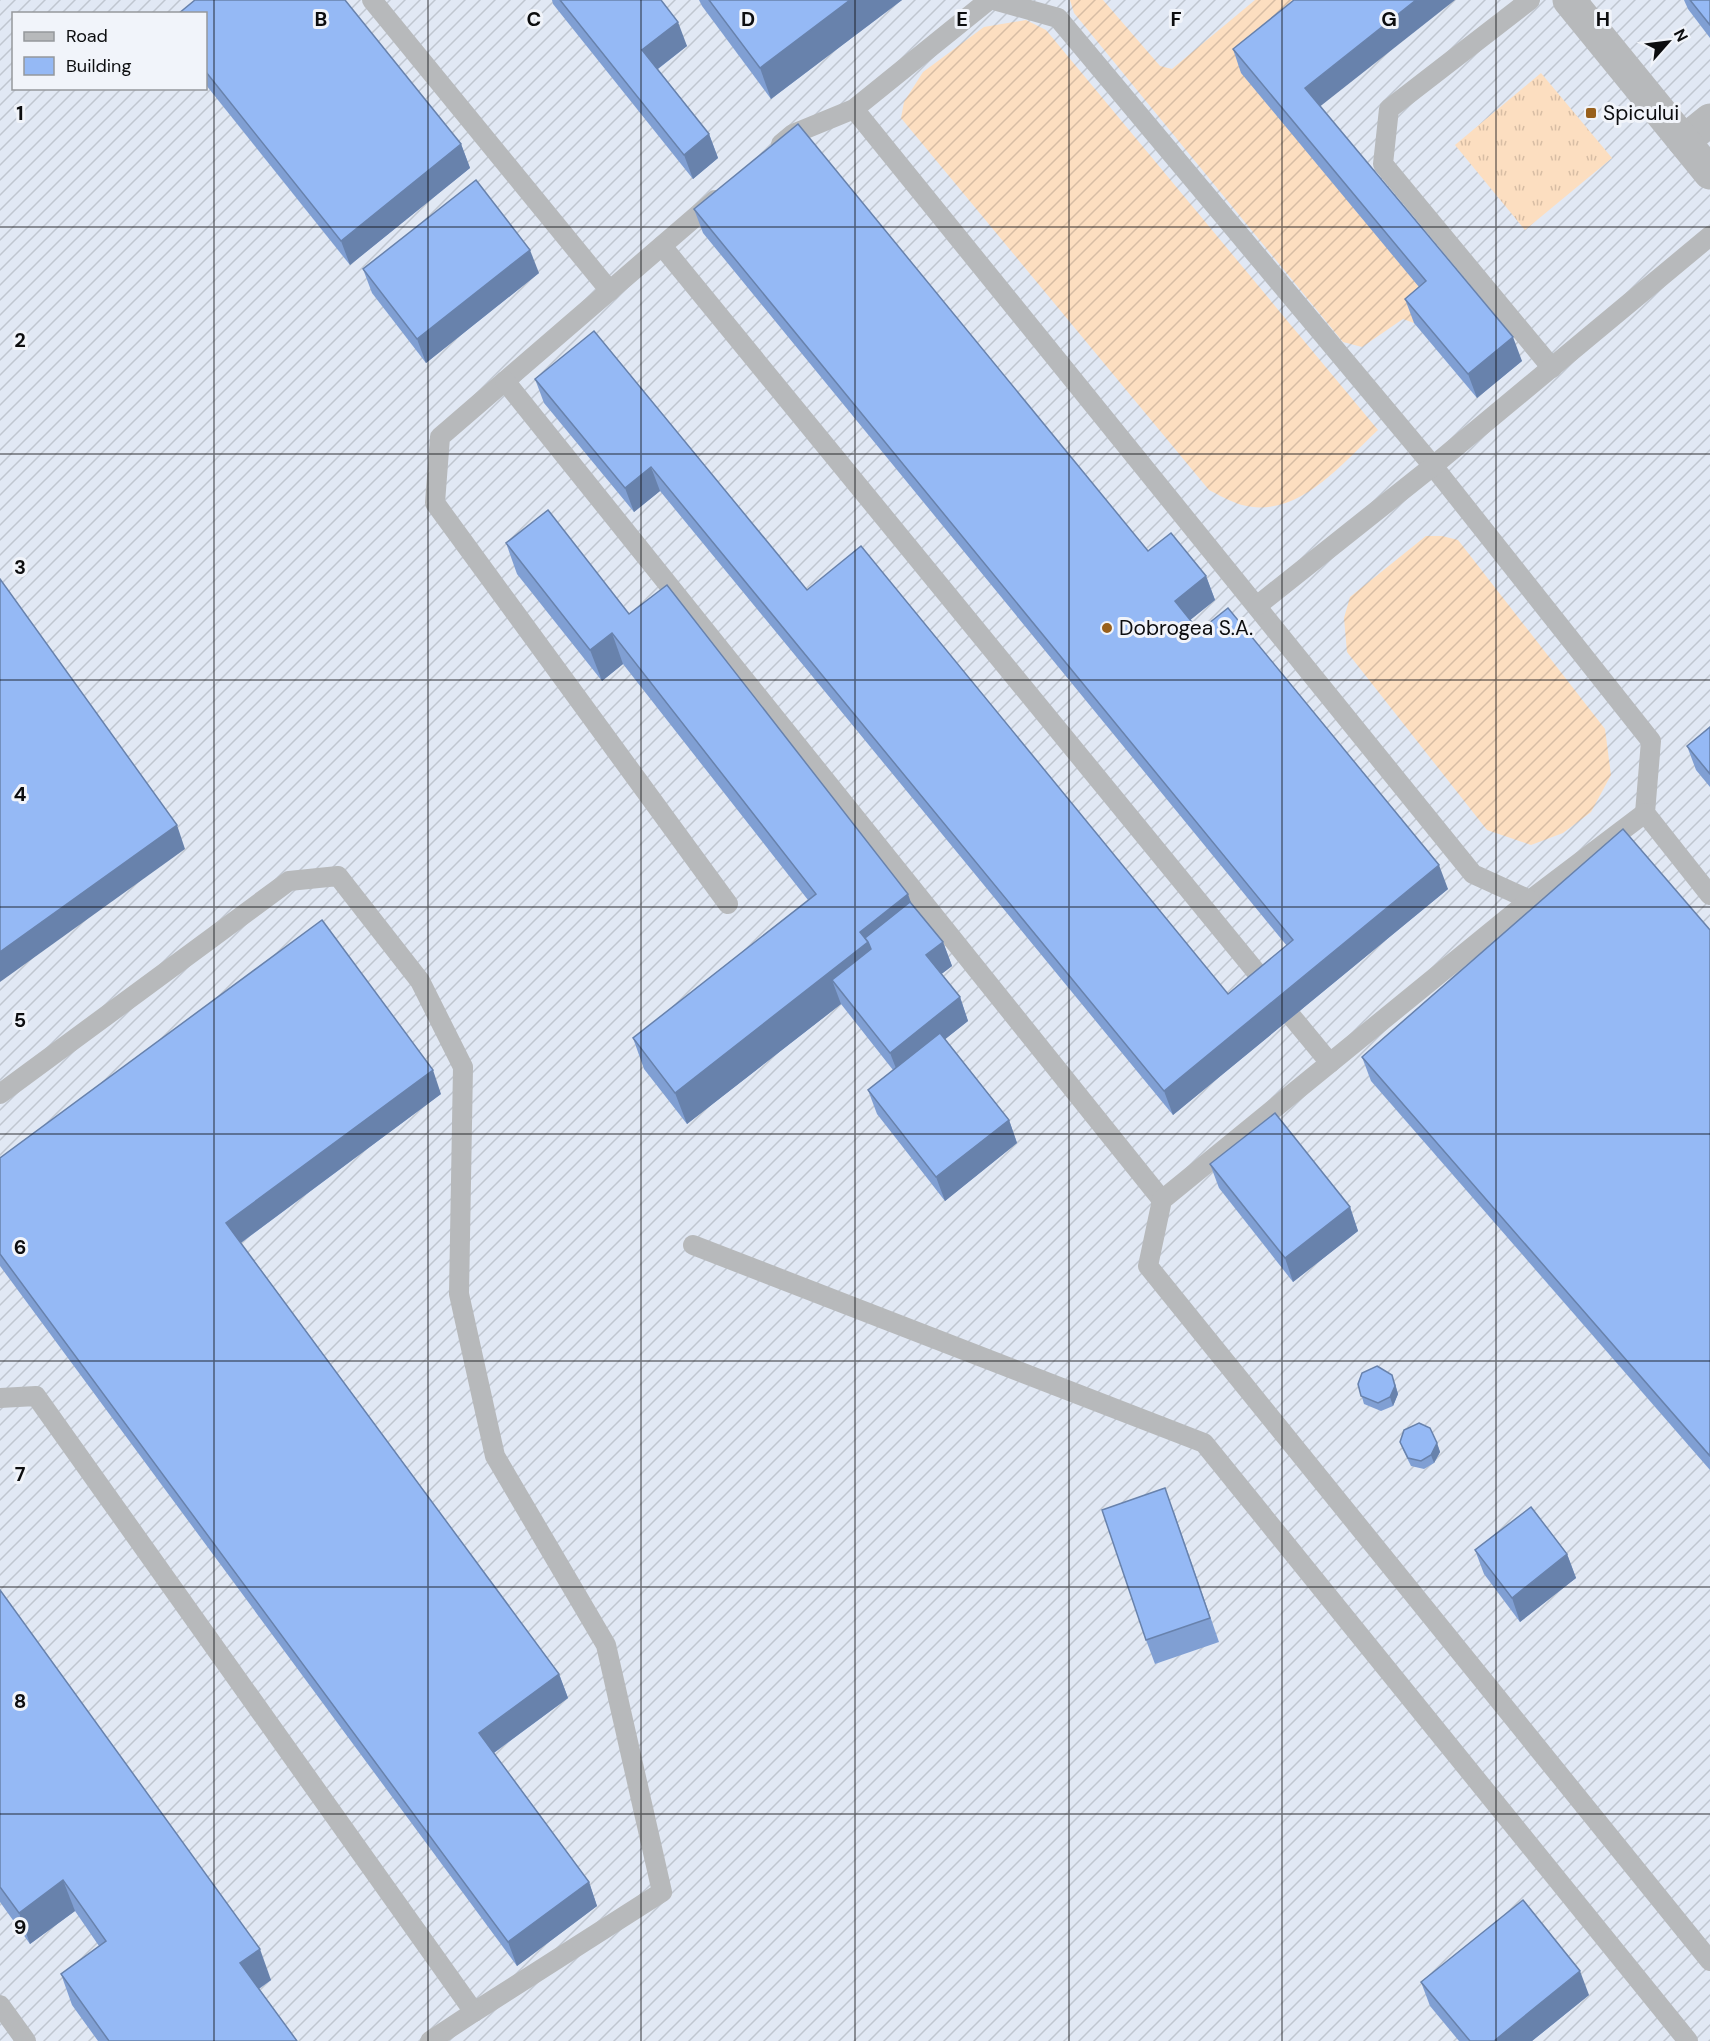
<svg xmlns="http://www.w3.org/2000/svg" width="1710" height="2041" font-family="'DM Sans',sans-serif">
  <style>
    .industrial { fill: url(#industrial-furrows); fill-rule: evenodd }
    .grass { fill: url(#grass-tufts) }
    .garden { fill: url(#garden-furrows) }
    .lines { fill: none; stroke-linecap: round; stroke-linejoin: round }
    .service { stroke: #b7b9bb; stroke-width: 20 }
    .minor { stroke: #b7b9bb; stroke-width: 33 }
    .tertiary { stroke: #b7b9bb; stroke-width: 33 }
    .wall { fill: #809fd3 }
    .shaded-wall { fill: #6882ac }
    .building { fill: #95b9f5; stroke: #6882ac; stroke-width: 1.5 }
    .grid { fill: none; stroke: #0c0d0f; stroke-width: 1.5; stroke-opacity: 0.55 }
    .poi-dot { fill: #98601c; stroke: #f1f4fa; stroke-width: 2 }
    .labels { text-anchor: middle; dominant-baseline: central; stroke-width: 6; stroke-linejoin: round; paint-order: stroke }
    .poi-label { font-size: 21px; fill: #0c0d0f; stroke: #f1f4fa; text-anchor: start }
    .grid-label { font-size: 20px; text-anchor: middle; font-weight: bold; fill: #0c0d0f; stroke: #f1f4fa; stroke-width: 6; stroke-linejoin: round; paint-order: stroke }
  </style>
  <defs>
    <pattern id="industrial-furrows" width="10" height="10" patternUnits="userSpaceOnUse" patternTransform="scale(1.5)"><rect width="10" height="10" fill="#e1e8f4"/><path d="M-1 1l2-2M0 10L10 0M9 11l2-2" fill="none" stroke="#c0c6d0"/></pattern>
    <pattern id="grass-tufts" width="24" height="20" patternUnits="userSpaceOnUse" patternTransform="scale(1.5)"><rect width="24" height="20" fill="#fcdec0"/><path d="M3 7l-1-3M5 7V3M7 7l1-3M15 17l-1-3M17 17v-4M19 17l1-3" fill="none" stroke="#d7bda4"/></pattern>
    <pattern id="garden-furrows" width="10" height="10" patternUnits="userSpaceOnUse" patternTransform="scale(1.5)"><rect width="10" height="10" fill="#fcdec0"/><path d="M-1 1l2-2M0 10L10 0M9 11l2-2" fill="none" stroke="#d7bda4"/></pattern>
  </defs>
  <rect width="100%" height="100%" fill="#f1f4fa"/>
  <path class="industrial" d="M0,0H1710V2041H0ZM14,14H206V88H14Z"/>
  <path class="grass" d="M1541,73L1612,158L1525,230L1455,145Z"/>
  <g class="garden">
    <path d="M1070,0H1103L1160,66L1172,69L1255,0H1333L1242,73L1435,305L1414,323L1403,319L1362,347L1343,342L1074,13Z"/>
    <path d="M1026,20L1046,30L1378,430C1342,463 1298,520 1242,505C1231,502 1219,495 1209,490L901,118L904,102L923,72L984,27Z"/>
    <path d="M1426,536H1442L1458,540L1605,729L1611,775L1591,812L1563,833L1531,845L1487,830L1347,652L1344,618L1350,597Z"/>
  </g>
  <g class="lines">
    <g class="service">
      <path d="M372,0L610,291"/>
      <path d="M994,0L1058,18L1433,466L1651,741L1645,813L1710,895"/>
      <path d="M1530,0L1389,109L1383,164L1552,368"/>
      <path d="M854,109L1473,874L1530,900L1645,813"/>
      <path d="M781,144L793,134L854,109L989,0"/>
      <path d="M715,200L440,437L435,503L728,904"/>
      <path d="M662,246L1271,990"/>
      <path d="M505,381L1162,1200"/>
      <path d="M1258,605L1433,466L1710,236"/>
      <path d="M1530,900L1162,1200L1148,1266L1710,1961"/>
      <path d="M1292,1017L1330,1063"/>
      <path d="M0,1094L289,881L338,876L420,981L463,1067L459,1294L495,1456L606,1645L662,1892L474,2012"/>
      <path d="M693,1245L1204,1443L1688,2041"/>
      <path d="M0,1398L36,1396L474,2012L430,2041"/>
      <path d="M0,2005L26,2041"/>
    </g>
    <path class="minor" d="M1684,141L1710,120"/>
    <path class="tertiary" d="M1569,0L1710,173"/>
  </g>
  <g class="wall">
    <path d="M552,0H661L687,46L658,69L709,134L718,158L693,179L553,4Z"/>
    <path d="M699,0H902L771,99L702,6Z"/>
    <path d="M1684,0H1710V38L1688,9Z"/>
    <path d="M206,14L461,144L470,168L350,265L206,85Z"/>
    <path d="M1233,49L1320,107L1522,361L1477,398L1414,323L1405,299L1419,287L1241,73Z"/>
    <path d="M694,209L1148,551L1206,576L1215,600L1190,620L1199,631L1448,889L1173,1115L660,491L634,512L544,403L535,379L807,590L1228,994L1287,946L703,233Z"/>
    <path d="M363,269L539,273L426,363L372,293Z"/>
    <path d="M506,543L629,614L910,902L943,942L952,966L941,974L960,997L968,1021L945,1039L1009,1120L1017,1143L945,1201L877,1114L868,1090L893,1070L841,1004L687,1124L644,1069L633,1038L808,900L623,664L602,681L517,574Z"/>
    <path d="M1710,727V787L1696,770L1687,746Z"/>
    <path d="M1710,930V1470L1371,1081L1362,1057Z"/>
    <path d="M441,1094L241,1243L559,1674L568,1698L494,1753L589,1882L597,1906L517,1966L0,1266V1158Z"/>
    <path d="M1210,1164L1350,1207L1358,1231L1293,1282L1219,1188Z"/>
    <path d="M1395,1383L1398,1394L1393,1406L1381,1411L1364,1404L1358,1384Z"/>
    <path d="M1400,1442L1437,1443L1440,1452L1434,1463L1424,1469L1411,1466L1403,1450Z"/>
    <path d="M1174,1512L1219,1642L1155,1664L1146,1640Z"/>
    <path d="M1475,1550L1567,1554L1576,1578L1520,1622L1484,1574Z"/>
    <path d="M0,1590L271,1980L259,1989L297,2041H98L72,2005L61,1974L99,1946L75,1911L30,1944L0,1902Z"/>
    <path d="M1421,1982L1589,1995L1532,2041H1459L1430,2006Z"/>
  </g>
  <g class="shaded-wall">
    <path d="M850,0H902L771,99L760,68Z"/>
    <path d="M1416,0H1455L1313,112L1305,88Z"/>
    <path d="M678,22L687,46L651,74L642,50Z"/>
    <path d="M709,134L718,158L693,179L684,155Z"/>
    <path d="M461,144L470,168L350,265L341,241Z"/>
    <path d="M530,250L539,273L426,363L417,339Z"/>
    <path d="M1513,337L1522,361L1477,398L1468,374Z"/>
    <path d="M651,467L660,491L634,512L625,488Z"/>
    <path d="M1206,576L1215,600L1184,625L1175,601Z"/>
    <path d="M612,633L623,664L602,681L590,650Z"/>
    <path d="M177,825L185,849L0,982V952Z"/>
    <path d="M1439,865L1448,889L1173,1115L1164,1091Z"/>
    <path d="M908,894L919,925L832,980L841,1004L687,1124L675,1093L860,932Z"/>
    <path d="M943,942L952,966L935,979L926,955Z"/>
    <path d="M960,997L968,1021L899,1076L890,1053Z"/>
    <path d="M433,1070L441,1094L235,1247L226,1223Z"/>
    <path d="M1009,1120L1017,1143L945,1201L936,1177Z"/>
    <path d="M1350,1207L1358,1231L1293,1282L1285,1258Z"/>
    <path d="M1392,1375L1398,1394L1393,1406L1390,1397Z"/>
    <path d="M1437,1443L1440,1452L1434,1463L1431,1455Z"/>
    <path d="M1567,1554L1576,1578L1520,1622L1512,1598Z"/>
    <path d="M559,1674L568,1698L488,1757L479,1733Z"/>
    <path d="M63,1880L75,1911L30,1944L19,1913Z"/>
    <path d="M589,1882L597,1906L517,1966L508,1942Z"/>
    <path d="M260,1949L271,1980L251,1994L240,1963Z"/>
    <path d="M1580,1971L1589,1995L1532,2041H1494Z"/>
  </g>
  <g class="building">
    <path d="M195,0H345L461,144L341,241L206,72V14H178Z"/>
    <path d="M560,0H661L678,22L642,50L709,134L684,155Z"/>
    <path d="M709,0H850L760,68Z"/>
    <path d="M1294,0H1416L1305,88L1513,337L1468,374L1405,299L1426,281L1233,49Z"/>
    <path d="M1690,0H1710V25Z"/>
    <path d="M798,124L1148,551L1171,533L1206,576L1175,601L1199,631L1228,608L1439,865L1164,1091L651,467L625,488L535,379L594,331L807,590L861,546L1228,994L1293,940L694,209Z"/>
    <path d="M476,180L530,250L417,339L363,269Z"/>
    <path d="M548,510L629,614L667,585L908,894L860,932L868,942L675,1093L633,1038L816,894L612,633L590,650L506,543Z"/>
    <path d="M0,579L177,825L0,952Z"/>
    <path d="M1710,727V774L1687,746Z"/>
    <path d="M1623,829L1710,930V1456L1362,1057Z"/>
    <path d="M910,902L943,942L926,955L960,997L890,1053L832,980L871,949L868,942L865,938Z"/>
    <path d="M322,920L433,1070L226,1223L559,1674L479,1733L589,1882L508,1942L0,1254V1158Z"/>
    <path d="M940,1033L1009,1120L936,1177L868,1090Z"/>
    <path d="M1275,1113L1350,1207L1285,1258L1210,1164Z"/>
    <path d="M1377,1366L1392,1375L1395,1386L1390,1397L1378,1403L1361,1396L1358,1384L1362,1373Z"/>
    <path d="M1419,1423L1430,1428L1437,1443L1431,1455L1421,1461L1408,1458L1400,1442L1404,1430Z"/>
    <path d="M1165,1488L1210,1618L1146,1640L1102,1510Z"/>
    <path d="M1531,1507L1567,1554L1512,1598L1475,1550Z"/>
    <path d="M0,1590L260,1949L240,1963L297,2041H109L61,1974L106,1941L63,1880L19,1913L0,1887Z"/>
    <path d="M1523,1900L1580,1971L1494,2041H1470L1421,1982Z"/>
  </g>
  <path class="grid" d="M214,0V2041M428,0V2041M641,0V2041M855,0V2041M1069,0V2041M1282,0V2041M1496,0V2041M0,227H1710M0,454H1710M0,680H1710M0,907H1710M0,1134H1710M0,1361H1710M0,1587H1710M0,1814H1710"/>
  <g class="poi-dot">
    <rect x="1585" y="107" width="12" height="12" rx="3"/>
    <circle cx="1107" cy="628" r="6"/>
  </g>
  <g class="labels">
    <g class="poi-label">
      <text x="1603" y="113">Spicului</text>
      <text x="1119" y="628">Dobrogea S.A.</text>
    </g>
  </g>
  <g class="grid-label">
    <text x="321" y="26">B</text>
    <text x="534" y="26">C</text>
    <text x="748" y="26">D</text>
    <text x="962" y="26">E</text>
    <text x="1176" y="26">F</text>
    <text x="1389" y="26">G</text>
    <text x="1603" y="26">H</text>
    <text x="20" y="120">1</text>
    <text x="20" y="347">2</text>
    <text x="20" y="574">3</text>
    <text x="20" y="801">4</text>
    <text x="20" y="1027">5</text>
    <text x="20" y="1254">6</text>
    <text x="20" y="1481">7</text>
    <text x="20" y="1708">8</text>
    <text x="20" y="1934">9</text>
  </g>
  <rect x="12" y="12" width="195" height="78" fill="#f1f4fa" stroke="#95989c" stroke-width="1.5"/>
  <rect x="24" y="32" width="30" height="9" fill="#b7b9bb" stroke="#95989c" stroke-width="1.5"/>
  <text x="66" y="42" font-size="18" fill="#0c0d0f">Road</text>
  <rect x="24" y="57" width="30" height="18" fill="#95b9f5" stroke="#95989c" stroke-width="1.5"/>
  <text x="66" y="72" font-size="18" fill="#0c0d0f">Building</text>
  <g transform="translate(1668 42) rotate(62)" stroke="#f1f4fa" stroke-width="4.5" paint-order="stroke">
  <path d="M0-4.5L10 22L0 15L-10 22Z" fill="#0c0d0f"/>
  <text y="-9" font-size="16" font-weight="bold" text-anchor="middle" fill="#0c0d0f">N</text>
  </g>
</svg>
